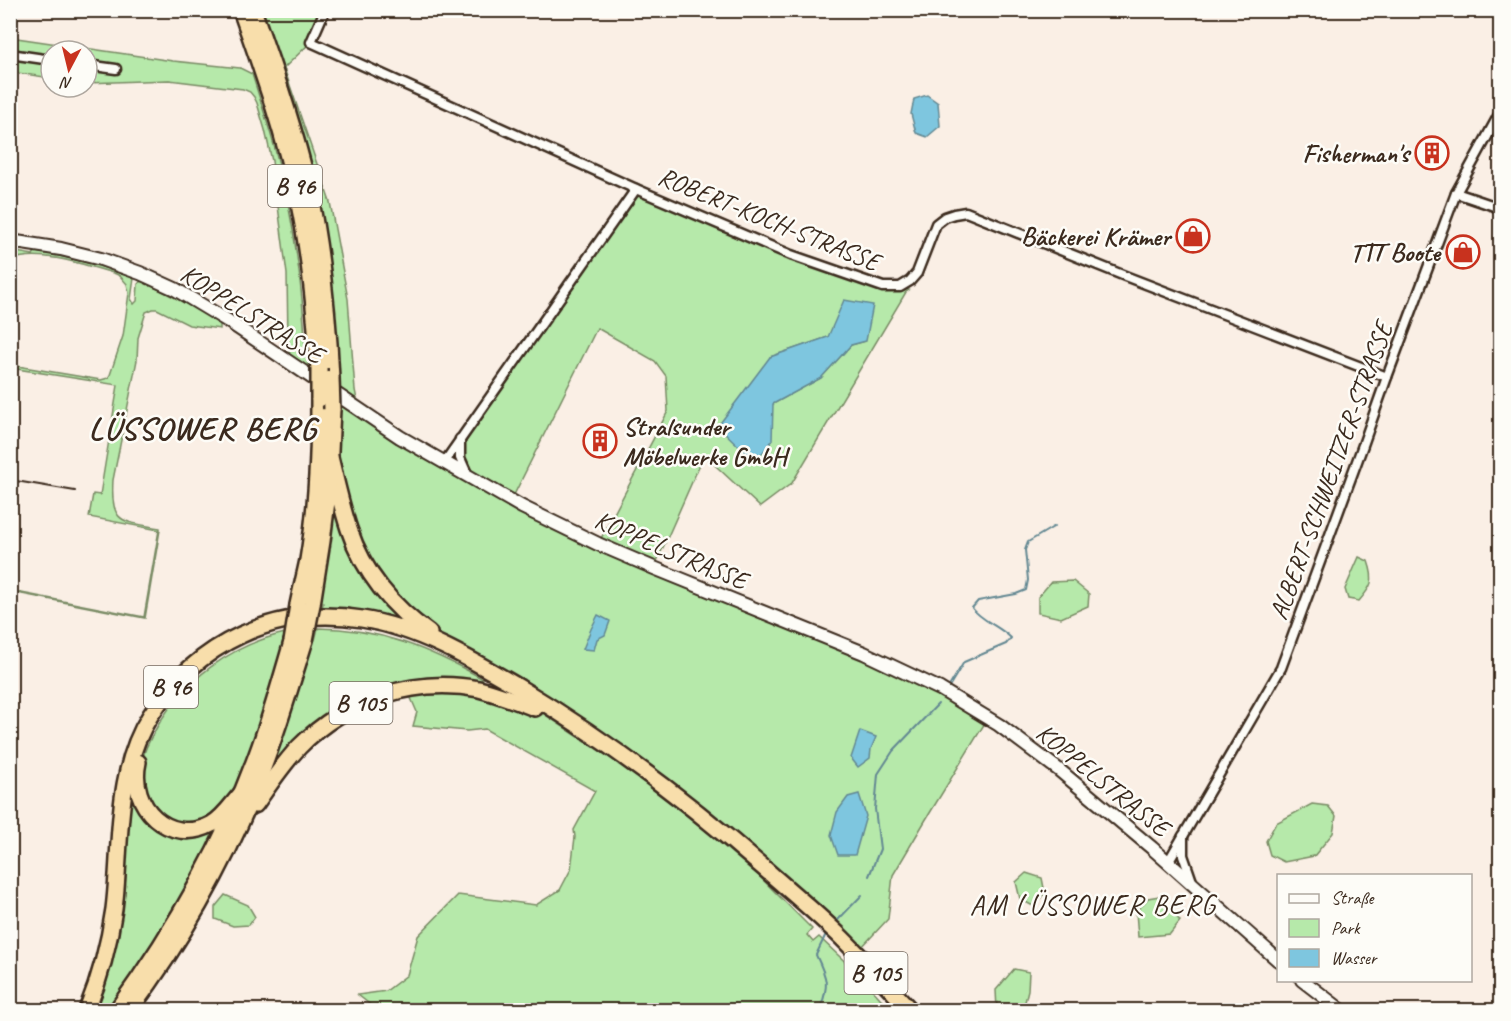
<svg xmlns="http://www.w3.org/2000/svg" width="1511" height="1021" font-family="Caveat,sans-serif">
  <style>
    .green { fill: #b6e9aa; stroke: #788a64; stroke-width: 1.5; fill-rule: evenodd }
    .water { fill: #7ec6df; stroke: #638892; stroke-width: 1.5 }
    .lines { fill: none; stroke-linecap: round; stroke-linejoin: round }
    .stream { stroke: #638892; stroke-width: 2 }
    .street-casing { stroke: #3b2a1e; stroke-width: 13 }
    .secondary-casing { stroke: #3b2a1e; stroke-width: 16 }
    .highway-casing { stroke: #3b2a1e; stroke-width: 20 }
    .street { stroke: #fdfcf7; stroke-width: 8 }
    .secondary { stroke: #fdfcf7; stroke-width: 12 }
    .highway { stroke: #f8deab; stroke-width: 15 }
    .rail { stroke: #3b2a1e; stroke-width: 2 }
    .highway-bridge-casing { stroke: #3b2a1e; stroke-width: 20; stroke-linecap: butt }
    .highway-bridge { stroke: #f8deab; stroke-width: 15 }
    .labels { text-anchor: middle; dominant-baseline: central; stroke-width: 5; stroke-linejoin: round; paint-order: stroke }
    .shield { fill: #fdfcf7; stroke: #75695f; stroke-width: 1.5 }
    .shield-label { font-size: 24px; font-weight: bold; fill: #3b2a1e }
    .poi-label { font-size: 26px; font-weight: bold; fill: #3b2a1e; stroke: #fdfcf7; text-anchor: end }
    .street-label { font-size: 26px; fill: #3b2a1e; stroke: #fdfcf7 }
    .quarter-label { font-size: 28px; letter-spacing: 1.5px; fill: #3b2a1e; stroke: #fdfcf7 }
    .district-label { font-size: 32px; font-weight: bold; letter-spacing: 1.5px; fill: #3b2a1e; stroke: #fdfcf7 }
  </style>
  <rect width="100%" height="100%" fill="#faefe5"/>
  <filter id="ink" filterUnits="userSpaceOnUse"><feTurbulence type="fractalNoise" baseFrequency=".0167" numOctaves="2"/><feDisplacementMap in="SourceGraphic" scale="12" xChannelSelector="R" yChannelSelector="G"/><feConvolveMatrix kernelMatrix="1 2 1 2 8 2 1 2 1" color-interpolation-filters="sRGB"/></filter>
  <g filter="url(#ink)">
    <g class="green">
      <path d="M253,11H325L311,42L284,68L330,202L348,299L355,390L359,410L467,477L460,439L636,189L837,271L909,290L906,292L792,483L760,507L704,455L654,568L864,653L988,718L925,821L893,875L888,919L860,949L710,821L430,634L374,578L330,457L331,378ZM597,328L655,361L666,376L668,411L598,544L511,501ZM828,337L866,341L851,345L821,378L773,404L770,357Z"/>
      <path d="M10,37L173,61L240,68L252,74C260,99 268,124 275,149C294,217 303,287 306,358L308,360V369L290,357L288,340L287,274L272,161L265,130L257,103L254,97L250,92L243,89L169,80L87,83V51H51V78L11,72Z"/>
      <path d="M11,251L33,255L35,252C69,256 102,266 134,278L131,299L134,304L137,301L138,284L141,281C169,293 194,308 220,324V329L189,325L157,309H153L146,312L138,338L137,360L113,480C110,525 122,521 160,528V530L145,618L11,592V591L144,617L159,530L89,517L93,494L100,495L118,385L11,368V365L101,380L108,378L110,375L123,336L129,293L127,284L120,276L116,274C85,265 41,249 11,260Z"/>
      <path d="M334,497L345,529L421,632L321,615L323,603L320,602Z"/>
      <path d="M1359,557L1368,561C1375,581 1372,586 1359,601L1348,599L1345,589Z"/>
      <path d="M1073,581L1089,594L1088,606L1061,618L1038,613V597L1051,582Z"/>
      <path d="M287,623L286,627C227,644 185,670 153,724C145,737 136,754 134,770C128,806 160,841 197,833C206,832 214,826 222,821L223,822C189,890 154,950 108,1010H90C101,979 112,947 116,914C121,873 121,831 127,791C141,703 203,644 287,623Z"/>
      <path d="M318,628C379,628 430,649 483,679L479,687L449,684L348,707L265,786L285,731L291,707L313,640H315Z"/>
      <path d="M285,633L282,644L284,645L266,704L252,747L230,800L218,816L185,829L147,807C146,796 140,771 142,761C144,749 151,737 157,727C184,680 231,645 285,633Z"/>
      <path d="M442,686L535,708L618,763L700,826L760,877L812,929L807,935L813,942L819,937L858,974L891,1010H377L358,995L386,991L407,975L418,936L458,895L536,905L560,890L571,869L575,837L574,830L595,791L485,729L467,731L413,726L417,712L407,689Z"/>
      <path d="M1312,804L1328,806L1336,816L1333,833L1314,856L1284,862L1270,855L1266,841L1276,823Z"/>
      <path d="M1026,873L1042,878L1045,893L1033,906L1020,899L1016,882Z"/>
      <path d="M225,895L248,905L255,917L249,925L233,926L215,919V907Z"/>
      <path d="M1159,896L1180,921L1170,934L1138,937L1136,912L1148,898Z"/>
      <path d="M1014,969L1029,972L1028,990L1023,1010H997L996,990Z"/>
    </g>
    <g class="water">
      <path d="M927,95L938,103L940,126L927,137L916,133L911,114L914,99Z"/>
      <path d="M844,300L873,305L866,341L851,345L821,378L773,404L772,441L755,462L718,426L770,357L828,337Z"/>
      <path d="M598,615L610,621L605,635L597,639L594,650L583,649L591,629Z"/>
      <path d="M860,731L876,737L871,749L870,758L858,767L851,758Z"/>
      <path d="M859,794L866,816L855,855H838L831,835L837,812L848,797Z"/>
    </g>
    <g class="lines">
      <g class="stream">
        <path d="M950,685L964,662L1006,644L1011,638C999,626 982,621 972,608L978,601L1016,594L1026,590L1028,580L1025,550L1028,542L1055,526"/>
        <path d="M869,876L880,849L875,809L878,774L893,751L938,704"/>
        <path d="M835,923L862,895"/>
        <path d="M820,1010C829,984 828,980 816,955L827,932"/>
      </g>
      <g class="street-casing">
        <g id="street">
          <path d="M325,10L311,42L636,189L791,255L883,287H900L910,281L917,273L936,224L945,217L954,214L966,212L1125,276L1387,377"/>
          <path d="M10,54L51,60"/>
          <path d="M87,65L116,69"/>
          <path d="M1456,193L1500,208"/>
          <path d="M460,439V458L468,476"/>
          <path d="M444,463L636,189"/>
          <path d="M1183,836V855L1193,884"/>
          <path d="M1168,862L1281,668L1363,445L1387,377L1456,193L1500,113"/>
        </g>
      </g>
      <g class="secondary-casing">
        <g id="secondary">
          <path d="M10,241L61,249L101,259L140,273L175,289L228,321L400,437L522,507L598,544L654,568L864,653L940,689L999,725L1059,770L1152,848L1278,960"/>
          <path d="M1302,980L1341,1010"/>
        </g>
      </g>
      <g class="highway-casing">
        <g id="highway">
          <path d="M241,10C263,73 285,135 298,199C310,255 315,311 319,368"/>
          <path d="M253,10C274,68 294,126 308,186C321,249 328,313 331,378"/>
          <path d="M330,457C336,481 341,505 349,529C363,572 393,608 429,633"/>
          <path d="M312,604L322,541L328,493L332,409"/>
          <path d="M298,605C301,590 305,575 308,560C317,507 319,453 319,399"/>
          <path d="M138,762C128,806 169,847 212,824C224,817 232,804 241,794"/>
          <path d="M255,805C269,785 282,765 299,747C345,700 414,676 479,689C498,694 516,701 535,708"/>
          <path d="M87,1010C100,978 109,944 114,909C122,845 114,773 150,716C196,643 276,605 362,619C419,628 471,659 520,688C611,743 694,806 773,876C797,897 820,916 842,938C866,962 888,986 910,1010"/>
          <path d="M117,1010C176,928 226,842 260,746C272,712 282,677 292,642"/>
          <path d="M130,1010C179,944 221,872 252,796C273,745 289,692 305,640"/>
        </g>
      </g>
      <use href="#street" class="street"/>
      <use href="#secondary" class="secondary"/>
      <use href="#highway" class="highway"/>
      <path class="rail" d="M10,480L75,491"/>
      <g class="highway-bridge-casing">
        <g id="highway-bridge">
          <path d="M319,368V399"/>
          <path d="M331,378L332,409"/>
          <path d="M305,640L312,604"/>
          <path d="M292,642L298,605"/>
        </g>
      </g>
      <use href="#highway-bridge" class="highway-bridge"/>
    </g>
  </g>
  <defs>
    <g id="building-ring" transform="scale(1.725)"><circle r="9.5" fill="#fdfcf7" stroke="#c8321e" stroke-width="1.5"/><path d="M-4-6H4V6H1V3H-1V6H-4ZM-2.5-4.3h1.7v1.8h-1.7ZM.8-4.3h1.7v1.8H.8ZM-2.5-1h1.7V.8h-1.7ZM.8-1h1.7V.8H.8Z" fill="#c8321e"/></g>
    <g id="shop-ring" transform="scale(1.725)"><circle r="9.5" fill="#fdfcf7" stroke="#c8321e" stroke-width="1.5"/><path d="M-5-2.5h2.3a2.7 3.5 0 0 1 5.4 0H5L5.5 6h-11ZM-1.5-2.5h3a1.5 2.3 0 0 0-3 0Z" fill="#c8321e"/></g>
  </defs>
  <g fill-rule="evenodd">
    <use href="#building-ring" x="1432" y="153"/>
    <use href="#shop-ring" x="1193" y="236"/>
    <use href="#shop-ring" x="1463" y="252"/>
    <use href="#building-ring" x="600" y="441"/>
  </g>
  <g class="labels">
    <g class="shield">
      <rect x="268" y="165" width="54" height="42" rx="4.5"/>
      <rect x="144" y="666" width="54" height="42" rx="4.5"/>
      <rect x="329.5" y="682" width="63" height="42" rx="4.5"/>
      <rect x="844.5" y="952" width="63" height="42" rx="4.5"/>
    </g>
    <g class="shield-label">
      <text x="295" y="186">B 96</text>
      <text x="171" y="687">B 96</text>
      <text x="361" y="703">B 105</text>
      <text x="876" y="973">B 105</text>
    </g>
    <g class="poi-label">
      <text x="1409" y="153">Fisherman's</text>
      <text x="1170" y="236">Bäckerei Krämer</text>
      <text x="1440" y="252">TTT Boote</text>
      <text x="623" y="426" text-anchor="start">Stralsunder<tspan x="623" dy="30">Möbelwerke GmbH</tspan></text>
    </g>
    <g class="street-label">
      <text transform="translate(769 219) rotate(22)">ROBERT-KOCH-STRASSE</text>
      <text transform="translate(252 314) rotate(32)">KOPPELSTRASSE</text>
      <text transform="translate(1331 471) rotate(-70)">ALBERT-SCHWEITZER-STRASSE</text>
      <text transform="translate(671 550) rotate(23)">KOPPELSTRASSE</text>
      <text transform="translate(1103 780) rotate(39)">KOPPELSTRASSE</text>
    </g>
    <g class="quarter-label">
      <text x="1093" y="904">AM LÜSSOWER BERG</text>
    </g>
    <g class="district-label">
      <text x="203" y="428">LÜSSOWER BERG</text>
    </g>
  </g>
  <rect width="1511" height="1021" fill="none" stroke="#fdfcf7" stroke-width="36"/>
  <rect x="18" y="18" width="1475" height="985" fill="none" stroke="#3b2a1e" stroke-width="2" filter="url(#ink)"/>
  <rect x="1277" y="874" width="195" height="108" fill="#fdfcf7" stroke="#afa8a0" stroke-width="1.5"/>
  <rect x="1289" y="894" width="30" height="9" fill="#fdfcf7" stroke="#afa8a0" stroke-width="1.5"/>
  <text x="1331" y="904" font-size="18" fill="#3b2a1e">Straße</text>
  <rect x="1289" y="919" width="30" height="18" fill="#b6e9aa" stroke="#afa8a0" stroke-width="1.5"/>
  <text x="1331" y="934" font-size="18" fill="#3b2a1e">Park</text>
  <rect x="1289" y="949" width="30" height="18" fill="#7ec6df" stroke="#afa8a0" stroke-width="1.5"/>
  <text x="1331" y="964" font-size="18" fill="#3b2a1e">Wasser</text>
  <g transform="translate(69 69) rotate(187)"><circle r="28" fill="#fdfcf7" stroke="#afa8a0" stroke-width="1.5"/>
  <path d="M0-4.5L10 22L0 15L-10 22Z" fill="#c8321e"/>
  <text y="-9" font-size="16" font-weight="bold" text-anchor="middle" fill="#3b2a1e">N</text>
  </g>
</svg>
